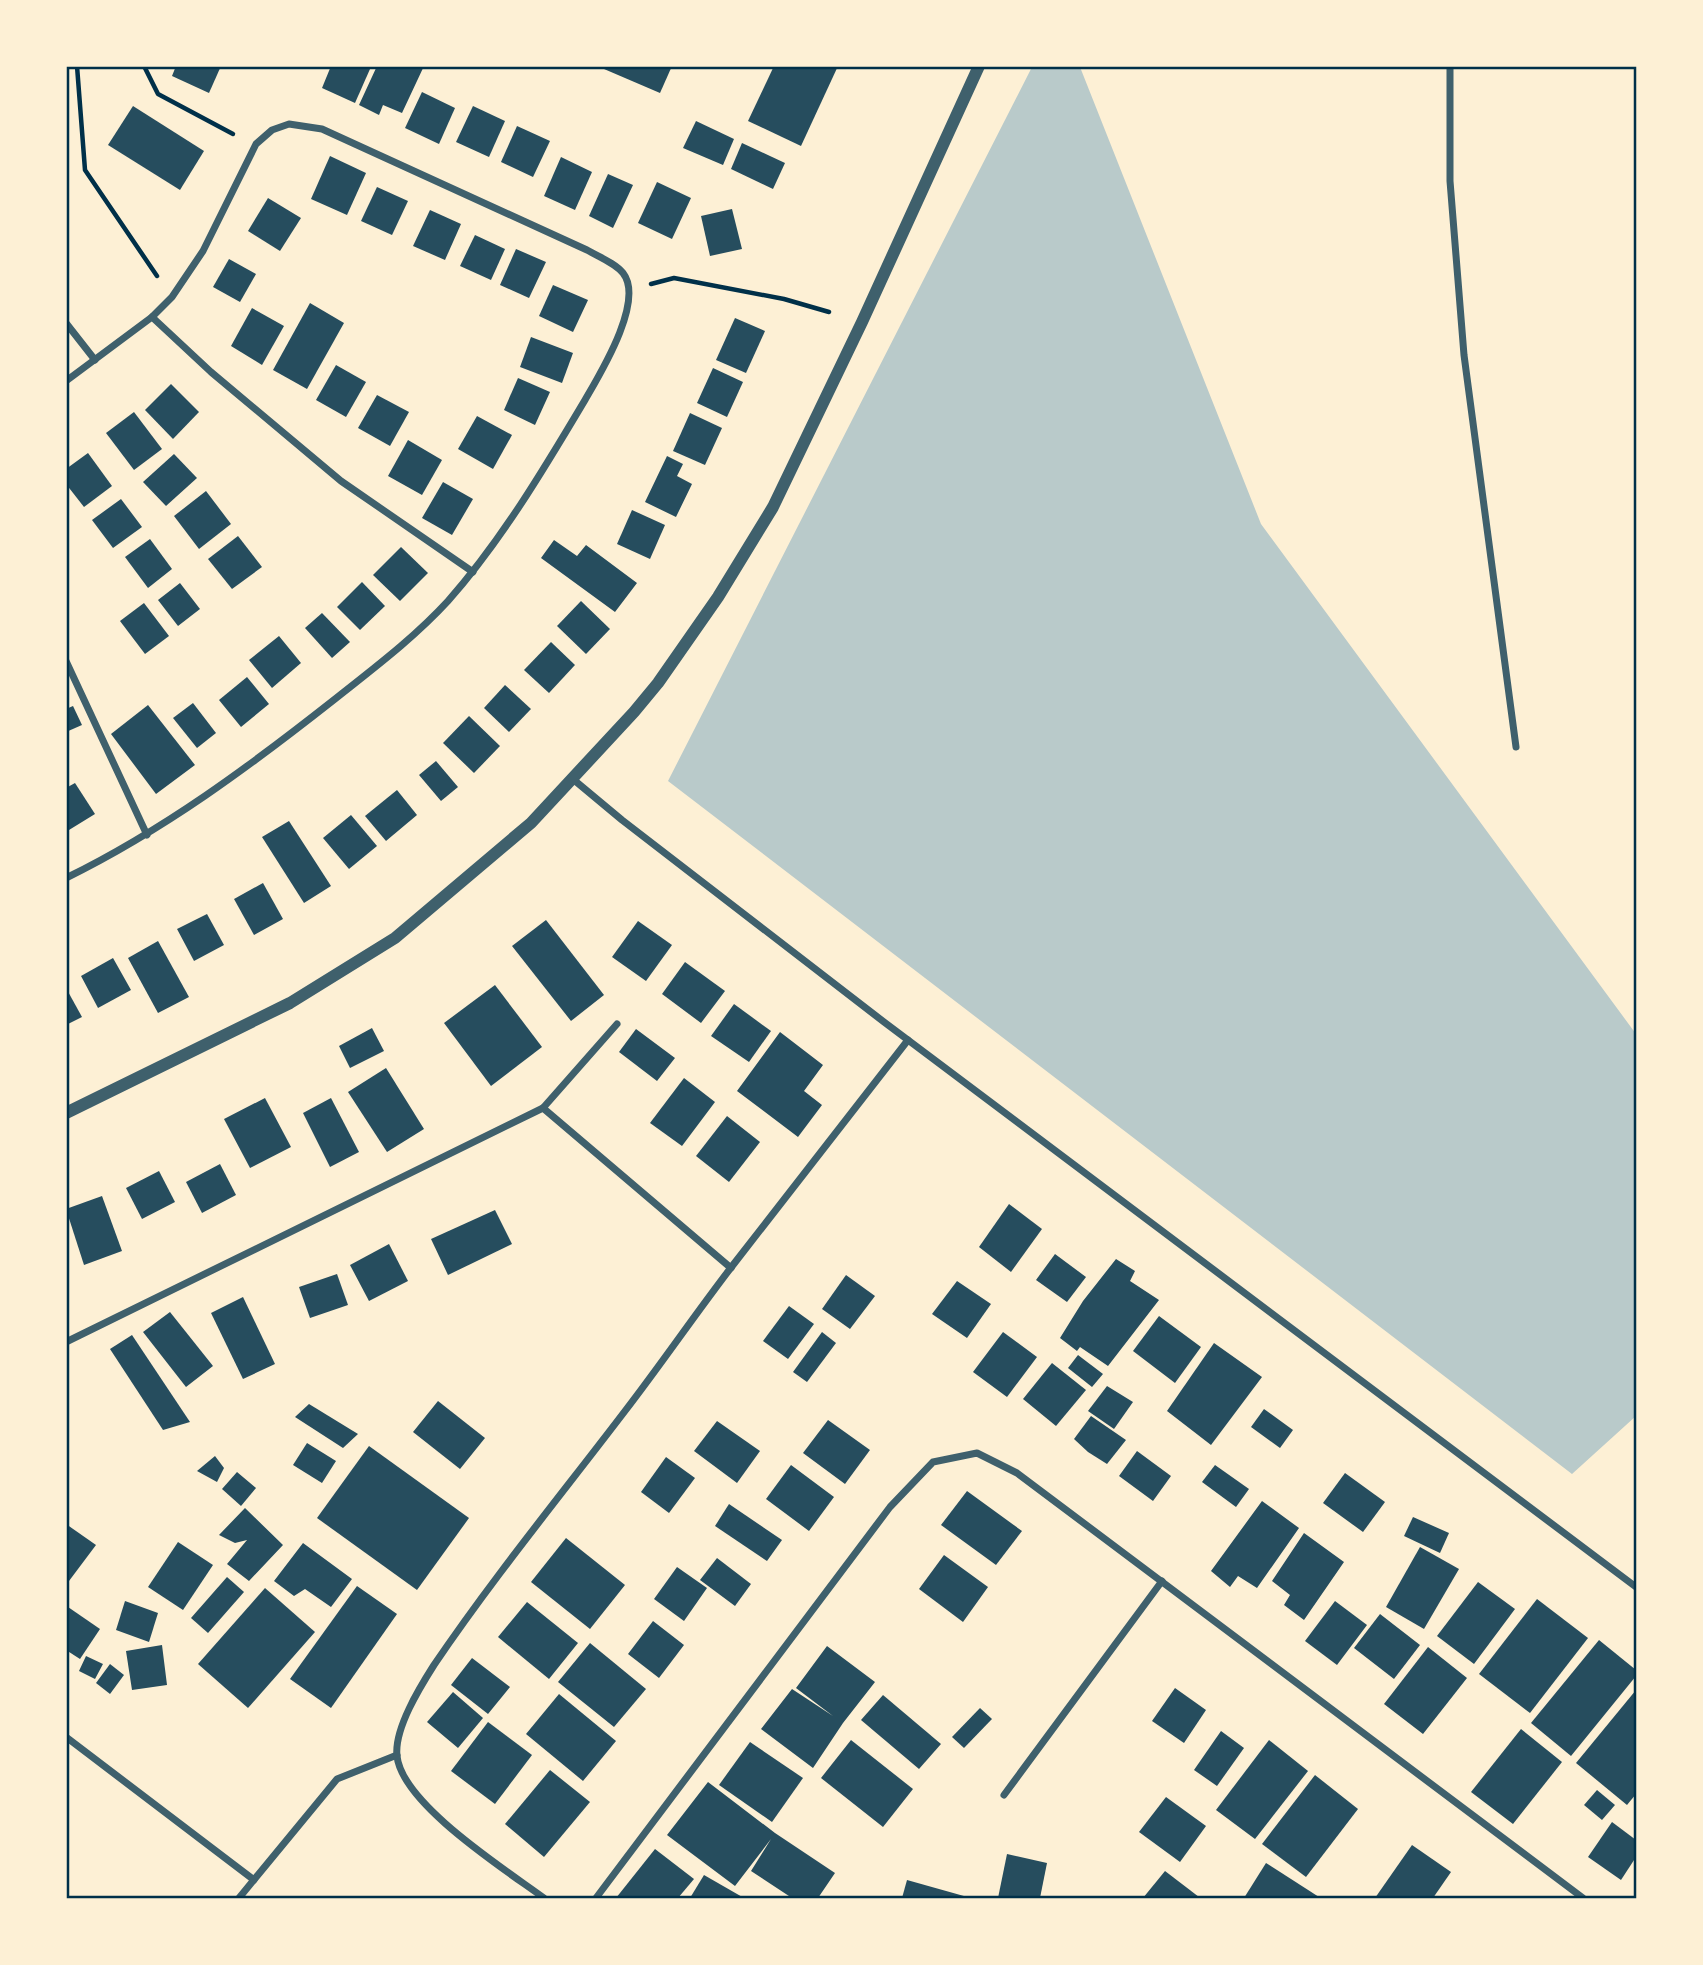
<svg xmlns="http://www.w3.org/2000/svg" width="1703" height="1965" font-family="Merriweather,serif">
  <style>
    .green { fill: #b9caca }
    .building { fill: #264d5e }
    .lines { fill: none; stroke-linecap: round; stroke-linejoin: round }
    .path { stroke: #003049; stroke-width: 4.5 }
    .minor { stroke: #3f606c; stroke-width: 7 }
    .tertiary { stroke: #3f606c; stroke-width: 12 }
    .neatline { fill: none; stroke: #003049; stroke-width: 2.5 }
  </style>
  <rect width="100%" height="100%" fill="#fdf0d5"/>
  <path class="green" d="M1032,67H1080L1261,524L1636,1034V1416L1572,1474L668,781Z"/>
  <g class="building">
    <path d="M176,66H221L209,93L172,76Z"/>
    <path d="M331,66H365L370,69L355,103L322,88Z"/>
    <path d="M377,66H424L402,113L383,105L379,115L359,105Z"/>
    <path d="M605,66H672L660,93L604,69Z"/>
    <path d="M774,66H838L801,146L748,121Z"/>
    <path d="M422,92L455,108L439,144L405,128Z"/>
    <path d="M133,106L204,151L180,190L108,145Z"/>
    <path d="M473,106L505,121L489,157L456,142Z"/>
    <path d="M696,121L734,139L723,165L683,148Z"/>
    <path d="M517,126L550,141L533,177L501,162Z"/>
    <path d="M742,143L785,163L773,189L731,169Z"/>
    <path d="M330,156L366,173L347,215L311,199Z"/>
    <path d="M561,157L592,172L575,210L544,196Z"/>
    <path d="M608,174L633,185L613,228L589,216Z"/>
    <path d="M657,182L691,198L672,239L638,223Z"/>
    <path d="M377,187L408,201L392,235L361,221Z"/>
    <path d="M268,198L301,218L280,251L248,231Z"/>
    <path d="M732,209L742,249L710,256L701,216Z"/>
    <path d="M430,210L461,224L445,260L413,246Z"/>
    <path d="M475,235L505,249L491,280L460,266Z"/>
    <path d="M516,249L546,262L529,298L500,285Z"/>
    <path d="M229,259L256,274L240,302L213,287Z"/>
    <path d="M553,285L588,300L573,332L539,316Z"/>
    <path d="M310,303L344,323L307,389L273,370Z"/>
    <path d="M252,308L284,326L262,365L231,346Z"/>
    <path d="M735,318L765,331L746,373L716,360Z"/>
    <path d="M531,337L573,353L562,383L520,367Z"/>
    <path d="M336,365L366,382L346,417L316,400Z"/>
    <path d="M713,368L743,382L727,417L697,403Z"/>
    <path d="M518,378L550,392L535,425L504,410Z"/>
    <path d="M171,384L199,412L173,439L145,410Z"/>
    <path d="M377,395L409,412L390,446L358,428Z"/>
    <path d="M134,412L162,449L134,470L106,433Z"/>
    <path d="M690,413L722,428L705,465L673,451Z"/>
    <path d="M477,416L512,435L493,469L458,449Z"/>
    <path d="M408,440L442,460L422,495L388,476Z"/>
    <path d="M88,453L112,486L84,507L66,484V469Z"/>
    <path d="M174,454L197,478L166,506L143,482Z"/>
    <path d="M667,456L683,464L677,476L692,484L676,517L645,502Z"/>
    <path d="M443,482L473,499L452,535L422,518Z"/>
    <path d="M206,491L231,524L199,549L174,516Z"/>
    <path d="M121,499L142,527L113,548L92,520Z"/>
    <path d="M632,510L665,525L650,559L617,544Z"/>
    <path d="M238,536L262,567L232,589L208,559Z"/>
    <path d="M150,539L172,569L148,588L125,557Z"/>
    <path d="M554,540L577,556L586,545L637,583L615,612L541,558Z"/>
    <path d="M401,547L428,573L400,601L373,575Z"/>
    <path d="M362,582L385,606L360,630L337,607Z"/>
    <path d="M180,583L200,609L178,626L158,600Z"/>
    <path d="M581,601L610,629L586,654L557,626Z"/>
    <path d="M144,603L169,636L145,654L120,621Z"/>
    <path d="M322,613L350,642L332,658L305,628Z"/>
    <path d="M279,636L301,663L272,688L249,660Z"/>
    <path d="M551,642L575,665L549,693L524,670Z"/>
    <path d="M247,677L269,704L241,727L219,700Z"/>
    <path d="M505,685L531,709L509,732L484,708Z"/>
    <path d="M193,703L216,733L197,748L173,718Z"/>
    <path d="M148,705L195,765L156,794L111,734Z"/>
    <path d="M73,706L82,725L66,732V709Z"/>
    <path d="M469,716L500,746L474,773L443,743Z"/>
    <path d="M436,761L458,787L441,801L419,775Z"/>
    <path d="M75,783L95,814L69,830L66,826V788Z"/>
    <path d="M397,790L417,815L386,841L365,816Z"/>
    <path d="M351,815L377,846L349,869L323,838Z"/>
    <path d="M289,821L331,886L304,903L262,837Z"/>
    <path d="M263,883L283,919L254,935L234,899Z"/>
    <path d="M207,914L224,945L194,961L177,929Z"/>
    <path d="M546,920L604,995L571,1021L512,946Z"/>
    <path d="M638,921L672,945L646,981L612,957Z"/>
    <path d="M158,941L189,997L158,1013L128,958Z"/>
    <path d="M113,958L131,990L98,1008L81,976Z"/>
    <path d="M685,962L725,991L701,1023L662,994Z"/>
    <path d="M495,985L542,1047L491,1086L444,1023Z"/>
    <path d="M66,988L82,1017L66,1025Z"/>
    <path d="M734,1004L771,1031L749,1062L711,1036Z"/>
    <path d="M372,1028L384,1051L350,1068L339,1046Z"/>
    <path d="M636,1029L675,1058L657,1081L619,1052Z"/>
    <path d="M780,1032L823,1065L804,1091L822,1105L798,1137L737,1091Z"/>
    <path d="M386,1068L424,1129L387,1152L348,1092Z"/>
    <path d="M684,1078L715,1102L682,1146L650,1123Z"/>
    <path d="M265,1098L291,1147L250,1168L224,1119Z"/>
    <path d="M331,1098L359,1152L330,1167L303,1113Z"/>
    <path d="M727,1116L760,1142L729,1182L696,1156Z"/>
    <path d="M220,1164L236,1195L202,1213L186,1182Z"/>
    <path d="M159,1171L175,1202L142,1219L126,1188Z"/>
    <path d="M102,1196L122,1251L84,1265L66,1209Z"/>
    <path d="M1009,1204L1042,1229L1011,1272L979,1247Z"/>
    <path d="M495,1210L512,1244L448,1275L431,1239Z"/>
    <path d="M389,1244L408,1281L369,1301L350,1265Z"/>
    <path d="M1055,1254L1086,1277L1067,1302L1036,1280Z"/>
    <path d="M1116,1259L1135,1271L1130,1281L1159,1300L1108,1366L1080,1347L1077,1351L1060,1338L1083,1301Z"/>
    <path d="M337,1274L348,1305L310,1318L299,1287Z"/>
    <path d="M846,1275L875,1296L850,1329L822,1309Z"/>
    <path d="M957,1281L991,1304L967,1338L932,1314Z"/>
    <path d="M243,1297L275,1364L243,1379L211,1313Z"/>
    <path d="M789,1306L814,1324L788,1359L763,1341Z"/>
    <path d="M170,1312L213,1366L186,1387L143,1332Z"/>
    <path d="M1159,1316L1201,1347L1175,1383L1133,1351Z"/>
    <path d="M822,1332L836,1343L807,1382L793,1372Z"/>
    <path d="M1003,1332L1037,1357L1007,1397L973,1372Z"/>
    <path d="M132,1335L190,1422L163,1430L110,1349Z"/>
    <path d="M1214,1343L1262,1377L1211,1445L1167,1411Z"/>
    <path d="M1078,1355L1103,1374L1092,1387L1068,1368Z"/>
    <path d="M1052,1363L1086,1390L1056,1426L1023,1399Z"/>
    <path d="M1107,1386L1133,1402L1114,1429L1088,1411Z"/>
    <path d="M438,1401L485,1438L460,1469L413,1432Z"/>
    <path d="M309,1404L358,1434L343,1448L295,1417Z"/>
    <path d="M1264,1409L1293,1430L1280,1448L1251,1427Z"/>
    <path d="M1091,1416L1126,1440L1107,1464L1088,1452L1074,1439Z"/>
    <path d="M828,1420L870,1450L845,1484L803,1453Z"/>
    <path d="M717,1421L760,1451L737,1483L694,1451Z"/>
    <path d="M307,1443L336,1461L322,1483L293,1465Z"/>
    <path d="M369,1446L469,1518L417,1590L317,1518Z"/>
    <path d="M1137,1451L1171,1476L1153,1501L1119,1476Z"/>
    <path d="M215,1456L224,1468L217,1482L197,1471Z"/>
    <path d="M666,1457L695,1478L669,1513L641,1492Z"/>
    <path d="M791,1465L834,1497L809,1531L766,1499Z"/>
    <path d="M1215,1465L1249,1489L1236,1507L1202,1482Z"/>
    <path d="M237,1472L256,1488L241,1506L222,1489Z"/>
    <path d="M1345,1473L1385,1502L1363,1532L1323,1503Z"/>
    <path d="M967,1491L1022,1531L996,1565L941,1525Z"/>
    <path d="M1262,1501L1299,1528L1257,1588L1238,1576L1230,1587L1211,1571Z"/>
    <path d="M729,1504L782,1540L767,1561L715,1526Z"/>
    <path d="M245,1508L283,1545L249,1581L227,1564L247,1540L235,1543L219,1535Z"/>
    <path d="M1413,1517L1449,1533L1440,1553L1404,1536Z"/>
    <path d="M66,1524L96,1545L66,1585Z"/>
    <path d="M1304,1533L1344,1562L1304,1620L1284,1605L1290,1595L1272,1581Z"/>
    <path d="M566,1538L625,1585L590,1629L531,1582Z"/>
    <path d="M178,1542L213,1565L183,1610L148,1587Z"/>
    <path d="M303,1543L352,1579L331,1607L305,1589L294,1596L274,1581Z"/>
    <path d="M1420,1547L1459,1569L1424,1629L1386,1607Z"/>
    <path d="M944,1555L988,1587L963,1622L919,1589Z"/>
    <path d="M717,1558L751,1584L735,1606L700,1580Z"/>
    <path d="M677,1567L707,1588L684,1621L654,1599Z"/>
    <path d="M227,1577L244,1592L208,1633L191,1618Z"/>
    <path d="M1478,1582L1515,1609L1474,1664L1437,1636Z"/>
    <path d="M357,1586L397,1614L331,1708L290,1679Z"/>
    <path d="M265,1588L315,1632L248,1708L198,1664Z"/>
    <path d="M1537,1599L1588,1638L1530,1713L1479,1674Z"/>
    <path d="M125,1601L158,1613L149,1642L116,1630Z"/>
    <path d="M1335,1601L1367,1625L1337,1665L1305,1641Z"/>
    <path d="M527,1602L578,1643L549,1679L498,1637Z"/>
    <path d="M68,1607L100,1629L80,1659L66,1650Z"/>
    <path d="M1380,1614L1420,1645L1394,1679L1354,1648Z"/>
    <path d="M653,1621L684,1645L659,1678L628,1654Z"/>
    <path d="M1599,1640L1636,1670V1676L1571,1756L1531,1723Z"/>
    <path d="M590,1643L646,1689L614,1727L558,1682Z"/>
    <path d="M162,1645L167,1685L132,1690L126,1651Z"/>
    <path d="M827,1646L875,1682L843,1723L813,1768L761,1729L792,1689L833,1716L796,1688Z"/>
    <path d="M1428,1647L1467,1678L1423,1734L1384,1704Z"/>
    <path d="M86,1656L103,1664L95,1679L79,1671Z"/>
    <path d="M472,1658L510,1687L488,1714L451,1685Z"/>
    <path d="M110,1664L124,1675L110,1694L96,1683Z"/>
    <path d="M1175,1688L1206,1710L1184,1743L1152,1721Z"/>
    <path d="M1636,1690V1794L1627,1805L1576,1763Z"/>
    <path d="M453,1692L483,1718L458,1748L427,1722Z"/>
    <path d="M559,1694L616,1741L583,1781L526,1734Z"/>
    <path d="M883,1695L941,1744L919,1769L861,1720Z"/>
    <path d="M980,1708L992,1719L964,1748L952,1737Z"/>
    <path d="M488,1722L532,1755L495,1804L451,1771Z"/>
    <path d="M1521,1729L1562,1762L1513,1824L1471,1792Z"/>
    <path d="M1221,1731L1244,1748L1217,1786L1194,1770Z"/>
    <path d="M851,1740L913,1789L883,1827L821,1778Z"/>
    <path d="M1269,1740L1308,1771L1255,1839L1216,1810Z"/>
    <path d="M750,1742L803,1778L772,1822L719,1785Z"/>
    <path d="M550,1770L590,1802L544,1857L505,1824Z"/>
    <path d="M1315,1775L1358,1809L1306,1877L1262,1844Z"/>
    <path d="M708,1782L775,1833L835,1873L818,1898H792L751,1871L771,1839L735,1886L667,1835Z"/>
    <path d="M1597,1790L1615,1805L1602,1820L1584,1805Z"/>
    <path d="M1166,1797L1206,1826L1180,1862L1139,1832Z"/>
    <path d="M1612,1822L1636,1840V1857L1621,1880L1588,1857Z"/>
    <path d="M1412,1845L1451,1872L1433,1898H1375Z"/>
    <path d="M655,1849L694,1879L678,1898H616Z"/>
    <path d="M1007,1854L1047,1863L1040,1898H998Z"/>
    <path d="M1266,1863L1319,1897L1318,1898H1244Z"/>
    <path d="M1165,1871L1199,1897L1197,1898H1143Z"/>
    <path d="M704,1875L744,1898H690Z"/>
    <path d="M907,1880L971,1898H902Z"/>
  </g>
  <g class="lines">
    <g class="path">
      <path d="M77,66L85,170L157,276"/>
      <path d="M144,66L158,94L233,134"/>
      <path d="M651,284L674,278L784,299L829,312"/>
    </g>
    <g class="minor">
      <path d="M1450,66V181L1464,355L1516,747"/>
      <path d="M152,317L211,372L341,481L473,572"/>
      <path d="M66,323L95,360"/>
      <path d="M66,381L152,317L172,297L203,251L256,144L272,130L289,124L322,129L587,250C599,257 615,263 623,273C645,301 600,374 585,400C544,469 501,541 448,601C414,638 374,668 335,699C250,766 164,830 66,878"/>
      <path d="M66,661L147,835"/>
      <path d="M574,780L622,820L884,1022L1636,1587"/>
      <path d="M543,1108L731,1268"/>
      <path d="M66,1342L543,1108L617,1024"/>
      <path d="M66,1737L254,1880"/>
      <path d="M1004,1795L1162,1581"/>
      <path d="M239,1898L337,1779L397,1755"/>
      <path d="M544,1898C506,1870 402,1804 397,1756C394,1729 420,1687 434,1665C493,1578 561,1495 625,1411C662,1363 696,1313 733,1265C791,1190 849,1115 908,1040"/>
      <path d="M596,1898L890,1507L933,1462L977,1453L1017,1473L1583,1898"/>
    </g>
    <path class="tertiary" d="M66,1113L290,1003L395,938L531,823L634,712L658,683L718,597L773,507L862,322L979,66"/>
  </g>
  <rect width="1703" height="1965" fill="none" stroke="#fdf0d5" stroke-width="136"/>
  <rect x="68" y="68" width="1567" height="1829" class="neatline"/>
</svg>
